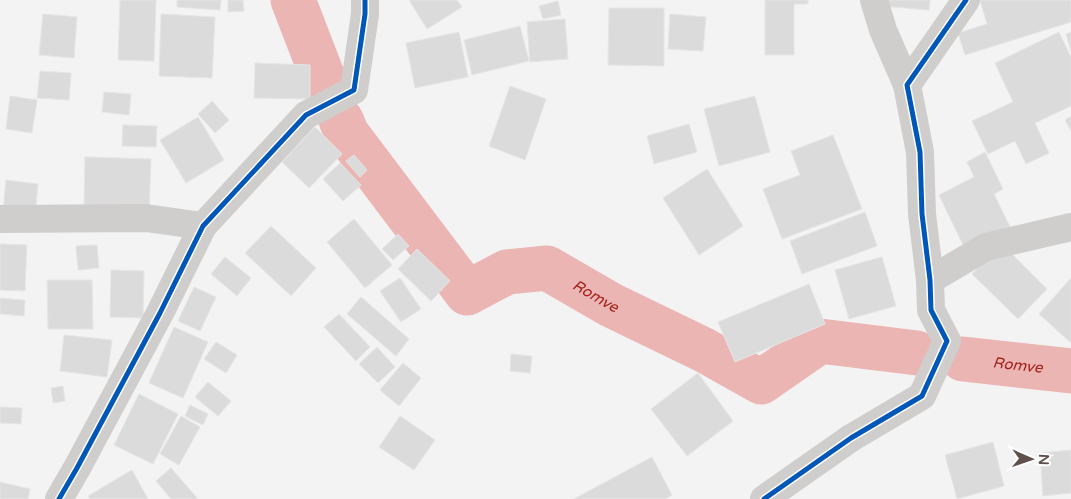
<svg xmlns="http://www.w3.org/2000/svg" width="1071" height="499" font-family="'Varela Round',sans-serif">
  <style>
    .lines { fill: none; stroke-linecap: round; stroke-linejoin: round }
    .river { stroke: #eab5b3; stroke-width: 45 }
    .building { fill: #dcdbdb; stroke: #e6e5e5 }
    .minor { stroke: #d0cecd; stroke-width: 28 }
    .cycleway-casing { stroke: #fff; stroke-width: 8 }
    .cycleway { stroke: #0057b8; stroke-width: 5 }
    .labels { text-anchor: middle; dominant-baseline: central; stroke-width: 4; stroke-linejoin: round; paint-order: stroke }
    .water-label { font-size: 15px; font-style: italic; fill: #a31f19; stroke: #fff }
  </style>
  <rect width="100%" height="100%" fill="#f3f3f3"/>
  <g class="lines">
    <g class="river">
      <path d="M293,0L325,83"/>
      <path id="s1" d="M341,120L347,134L467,293L507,272L547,268L611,305L704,350L761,382L820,341L917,353"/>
      <path id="s2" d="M963,359L1071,371"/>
    </g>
  </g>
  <g class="building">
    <path d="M120,0H156L154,61L118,60Z"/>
    <path d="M177,0H221L220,10L177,7Z"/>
    <path d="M228,0H243L244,11L228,12Z"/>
    <path d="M409,0H457L462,7L427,29Z"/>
    <path d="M765,0H808V4H794V55H765Z"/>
    <path d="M881,0H930L929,10L881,6Z"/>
    <path d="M980,0H1071V22L965,55L958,33L987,24Z"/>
    <path d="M558,1L561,15L543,19L539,6Z"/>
    <path d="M609,8H664V66L608,65Z"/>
    <path d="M43,14L77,17L74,58L39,55Z"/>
    <path d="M161,14L215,17L212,78L159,76Z"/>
    <path d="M670,14L706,17L703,51L668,49Z"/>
    <path d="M565,19L568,59L530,62L527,22Z"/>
    <path d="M520,26L529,61L472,75L464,40Z"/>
    <path d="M459,32L468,77L415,88L406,43Z"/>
    <path d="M1059,32L1071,57V106L1035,123L1049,153L1026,164L1015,141L988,154L972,121L1013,102L995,63Z"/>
    <path d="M1071,32V51L1066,34Z"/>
    <path d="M255,63L310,65V99L254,98Z"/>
    <path d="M40,71L71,73L69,100L37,98Z"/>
    <path d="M510,86L546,99L525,160L489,146Z"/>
    <path d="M104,92L131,94L129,115L102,112Z"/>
    <path d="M10,96L37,100L32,133L6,129Z"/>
    <path d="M755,96L770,152L719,166L704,109Z"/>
    <path d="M212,101L229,120L215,133L198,114Z"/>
    <path d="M1071,116V131L1065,120Z"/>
    <path d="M198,117L224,160L186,183L160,140Z"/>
    <path d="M689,124L697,152L654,164L647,136Z"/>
    <path d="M123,125L157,126L156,147L122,146Z"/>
    <path d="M315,127L342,154L309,188L282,162Z"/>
    <path d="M833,135L862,209L782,239L763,189L800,175L791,151Z"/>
    <path d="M985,152L1003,189L994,194L1011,229L966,251L939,195L974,177L967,162Z"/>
    <path d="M354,155L367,170L360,177L346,161Z"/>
    <path d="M85,157L151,159L149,214L84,211Z"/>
    <path d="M340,163L361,185L343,201L323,179Z"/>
    <path d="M707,169L743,226L699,255L663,198Z"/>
    <path d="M6,180L38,184L35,216L3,212Z"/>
    <path d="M865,212L877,246L802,274L790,241Z"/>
    <path d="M354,219L392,265L365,288L327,242Z"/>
    <path d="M271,226L316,268L291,296L245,253Z"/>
    <path d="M398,234L409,246L393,260L382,249Z"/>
    <path d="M0,244L27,245L25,291L0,290Z"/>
    <path d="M1002,244L1047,289L1018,319L972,274Z"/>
    <path d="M97,245L99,268L78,270L76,246Z"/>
    <path d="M417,249L450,281L431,301L398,269Z"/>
    <path d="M225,257L251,278L237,296L211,274Z"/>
    <path d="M882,257L896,306L849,319L835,270Z"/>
    <path d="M111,270L144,271L143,318L110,317Z"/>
    <path d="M400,278L421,309L401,322L380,291Z"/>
    <path d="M1071,278V343L1039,314Z"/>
    <path d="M47,280H92L93,329H48Z"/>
    <path d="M809,284L825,324L735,362L718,322Z"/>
    <path d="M194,287L216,297L200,331L178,321Z"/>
    <path d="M361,297L409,339L396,356L347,314Z"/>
    <path d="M0,298L25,300L24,316L0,314Z"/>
    <path d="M339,314L370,347L356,361L324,327Z"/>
    <path d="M174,327L208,342L183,398L149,383Z"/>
    <path d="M64,335L112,340L107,377L60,371Z"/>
    <path d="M216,342L237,355L226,373L204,359Z"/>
    <path d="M377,347L395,367L378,383L359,364Z"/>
    <path d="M511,354L532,356L530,373L510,371Z"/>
    <path d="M403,363L421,378L399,406L380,390Z"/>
    <path d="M698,373L733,421L687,456L651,409Z"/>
    <path d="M208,382L231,401L218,416L195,397Z"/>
    <path d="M63,386L65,401L53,403L51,388Z"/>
    <path d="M139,394L178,414L153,464L114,445Z"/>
    <path d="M190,405L208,414L203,425L185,416Z"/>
    <path d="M0,407L22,408L21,424L0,423Z"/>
    <path d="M181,416L200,427L179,465L160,454Z"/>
    <path d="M400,416L435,440L414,470L379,447Z"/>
    <path d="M993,442L1004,486L957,499L945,455Z"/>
    <path d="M1071,450V493L1043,496L1040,453Z"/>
    <path d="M652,457L672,495L665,499H574Z"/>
    <path d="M171,468L198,499H171L156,481Z"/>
    <path d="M132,470L148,499H90L88,496Z"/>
    <path d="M0,482L30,489L28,499H0Z"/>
  </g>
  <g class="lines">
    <g class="minor">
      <path d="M874,0L883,30L907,85"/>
      <path d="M0,219L146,218L203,226"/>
      <path d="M930,280L986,247L1071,227"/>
      <path d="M59,499L77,468L160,313L203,226L306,115L354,90L365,14V0"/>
      <path d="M764,499L851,438L922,396L947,341L931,310L930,280L922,214L920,152L907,85L966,0"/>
    </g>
    <g class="cycleway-casing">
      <g id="cycleway">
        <path d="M59,499L77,468L160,313L203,226L306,115L354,90L365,14V0"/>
        <path d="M764,499L851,438L922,396L947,341L931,310L930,280L922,214L920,152L907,85L966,0"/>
      </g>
    </g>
    <use href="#cycleway" class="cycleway"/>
  </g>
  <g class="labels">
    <g class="water-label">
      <text stroke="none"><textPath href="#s1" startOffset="356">Romve</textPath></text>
      <text stroke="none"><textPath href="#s2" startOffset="55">Romve</textPath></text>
    </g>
  </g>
  <g transform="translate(1031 459) rotate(92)" stroke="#ffffff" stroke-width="4" paint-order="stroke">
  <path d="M0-4L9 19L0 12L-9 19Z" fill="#5e514b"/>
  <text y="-8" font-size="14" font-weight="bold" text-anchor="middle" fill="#5e514b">N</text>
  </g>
</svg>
